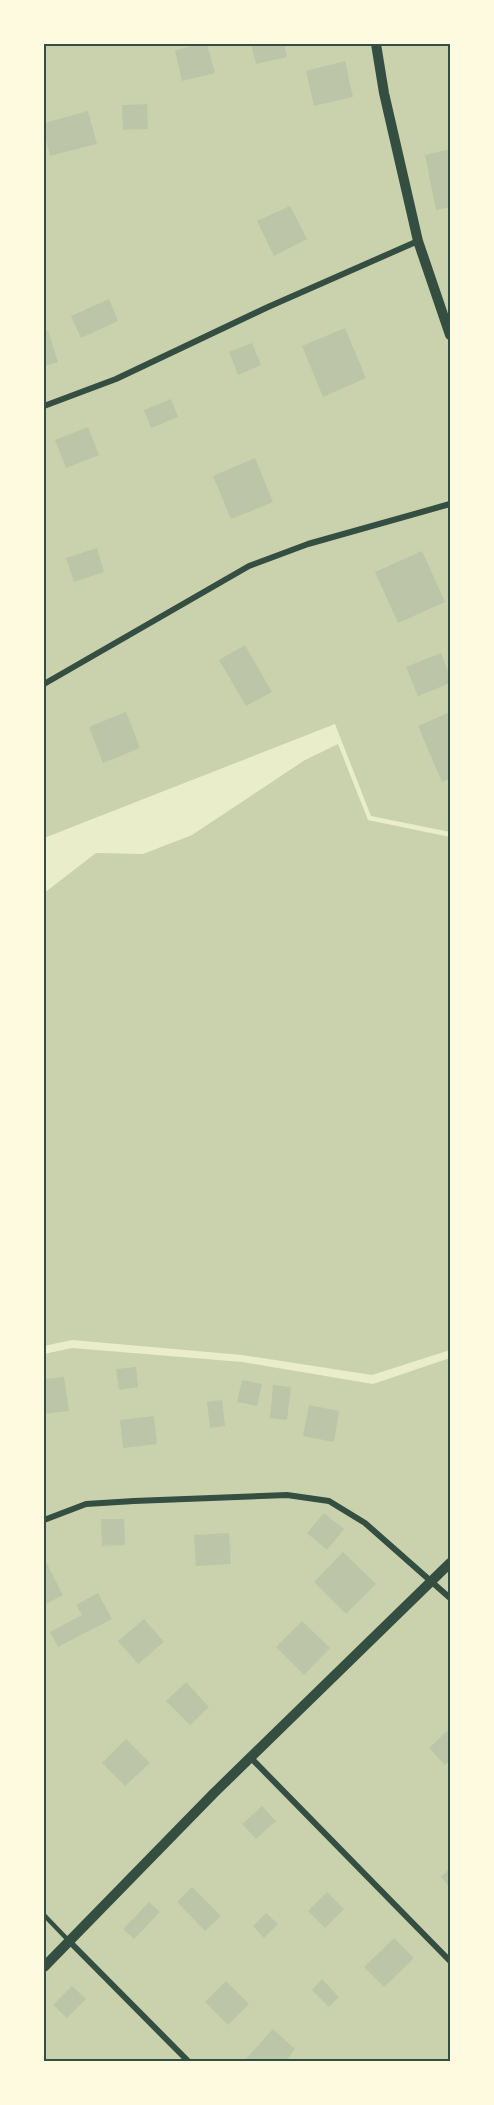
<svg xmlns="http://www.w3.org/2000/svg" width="494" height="2105" font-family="Commissioner,sans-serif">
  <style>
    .green { fill: #cad2ad }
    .building { fill: #bcc5a7 }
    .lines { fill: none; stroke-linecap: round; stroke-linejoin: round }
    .service { stroke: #344e41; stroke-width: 4.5 }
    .minor { stroke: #344e41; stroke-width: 6 }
    .tertiary { stroke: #344e41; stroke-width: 10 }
    .neatline { fill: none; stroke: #344e41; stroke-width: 2 }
  </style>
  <rect width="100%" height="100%" fill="#e9edc9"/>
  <g class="green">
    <path d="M44,44H450V832L371,816L335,724L44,838Z"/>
    <path d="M338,744L368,820L450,837V1350L372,1375L242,1355L72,1340L44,1346V893L96,853L143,854L192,835L305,760Z"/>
    <path d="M72,1348L242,1362L373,1384L450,1358V2061L44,2062V1354Z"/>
  </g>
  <g class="building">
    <path d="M201,44H207L215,73L182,81L175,50Z"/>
    <path d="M251,44H284L287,57L256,64Z"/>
    <path d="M345,61L353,97L314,106L306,71Z"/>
    <path d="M147,104L148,129L123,130L122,105Z"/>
    <path d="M88,111L97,144L50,156L44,132V123Z"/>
    <path d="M450,149V207L436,210L425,155Z"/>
    <path d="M290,206L307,239L274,256L257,221Z"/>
    <path d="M109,299L118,321L81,338L71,316Z"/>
    <path d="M345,328L366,378L323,397L302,346Z"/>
    <path d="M48,330L58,362L44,366V331Z"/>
    <path d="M252,343L261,365L238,375L229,352Z"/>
    <path d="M171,399L178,417L151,428L144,410Z"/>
    <path d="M88,427L99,455L66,468L55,440Z"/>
    <path d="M255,458L273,502L231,519L213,476Z"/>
    <path d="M97,548L104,572L74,582L66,558Z"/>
    <path d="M422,551L445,602L398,623L375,572Z"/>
    <path d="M245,645L272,692L246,706L219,660Z"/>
    <path d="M441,653L450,677V683L418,696L406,667Z"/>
    <path d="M126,712L140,748L103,763L89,727Z"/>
    <path d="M450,712V779L442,782L418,726Z"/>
    <path d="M136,1367L138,1387L119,1390L116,1369Z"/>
    <path d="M64,1377L69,1411L44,1414V1379Z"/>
    <path d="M242,1380L262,1384L257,1406L237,1402Z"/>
    <path d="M273,1385L291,1387L287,1420L270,1418Z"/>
    <path d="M222,1400L225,1426L210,1428L207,1402Z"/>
    <path d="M309,1405L339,1411L334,1442L303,1436Z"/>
    <path d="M154,1416L157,1444L123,1448L120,1420Z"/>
    <path d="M324,1513L344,1529L327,1550L307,1533Z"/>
    <path d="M101,1519H124L125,1545L102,1546Z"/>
    <path d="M229,1533L231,1564L196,1566L194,1535Z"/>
    <path d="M343,1552L376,1584L346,1614L314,1582Z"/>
    <path d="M44,1558L63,1595L44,1605Z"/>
    <path d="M98,1593L112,1619L58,1647L50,1632L82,1615L76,1605Z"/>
    <path d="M144,1619L164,1642L138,1664L118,1641Z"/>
    <path d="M302,1621L330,1648L304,1675L276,1647Z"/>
    <path d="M186,1682L209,1707L190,1725L166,1701Z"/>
    <path d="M447,1731L450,1735V1760L445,1765L429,1748Z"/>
    <path d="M126,1739L150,1763L125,1786L102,1763Z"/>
    <path d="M262,1806L276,1821L256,1839L242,1824Z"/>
    <path d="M450,1868V1888L441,1877Z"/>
    <path d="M192,1887L221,1916L205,1931L177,1902Z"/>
    <path d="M327,1892L344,1909L325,1928L308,1911Z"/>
    <path d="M149,1902L160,1912L134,1939L123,1929Z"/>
    <path d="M266,1913L278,1924L264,1938L253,1926Z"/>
    <path d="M394,1938L414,1958L384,1987L364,1967Z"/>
    <path d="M322,1979L339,1997L329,2007L312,1990Z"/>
    <path d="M226,1981L249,2004L228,2025L205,2002Z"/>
    <path d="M72,1986L86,1999L67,2018L53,2005Z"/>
    <path d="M273,2029L295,2049L285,2062H250L246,2059Z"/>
  </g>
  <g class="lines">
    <path class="service" d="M44,1915L69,1941"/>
    <g class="minor">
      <path d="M44,406L116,379L268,307L418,241"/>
      <path d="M44,684L249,566L308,544L450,504"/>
      <path d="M44,1520L86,1504L134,1501L287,1495L329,1501L365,1523L450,1598"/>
      <path d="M251,1758L450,1961"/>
      <path d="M69,1941L189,2062"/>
    </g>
    <g class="tertiary">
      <path d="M376,44L384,93L418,241L450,335"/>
      <path d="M44,1967L214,1793L450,1563"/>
    </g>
  </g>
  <rect width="494" height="2105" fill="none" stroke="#fefae0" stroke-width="90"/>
  <rect x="45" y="45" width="404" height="2015" class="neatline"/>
</svg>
